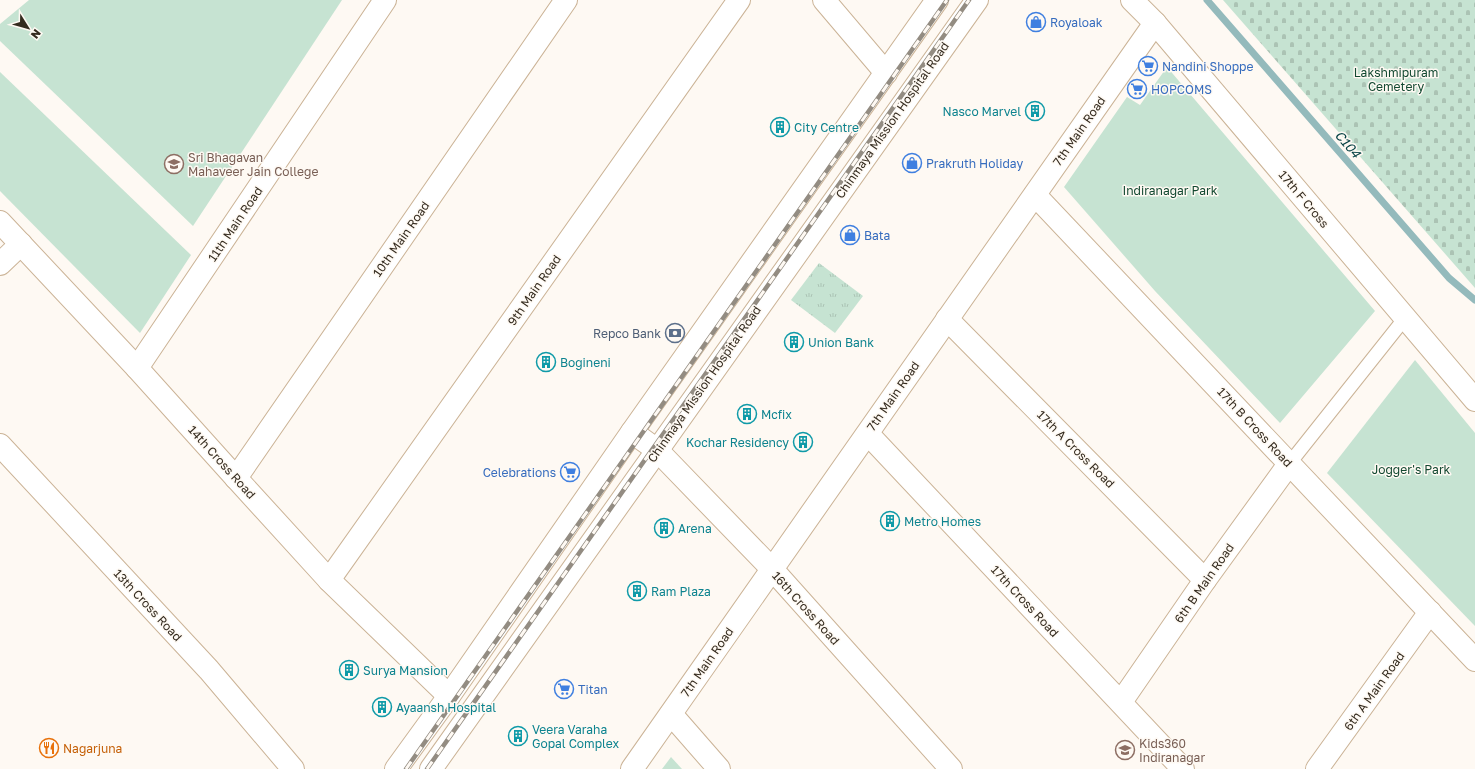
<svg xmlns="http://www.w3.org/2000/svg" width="1475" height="769" font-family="'Golos Text',sans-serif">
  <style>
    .grass { fill: url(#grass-tufts) }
    .cemetery { fill: url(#cemetery-stones) }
    .park { fill: #c6e3d2 }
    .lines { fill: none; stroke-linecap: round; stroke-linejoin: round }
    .stream { stroke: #94babc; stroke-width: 7 }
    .service-casing { stroke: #cbb396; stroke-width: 15 }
    .minor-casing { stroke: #cbb396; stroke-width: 24 }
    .secondary-casing { stroke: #cbb396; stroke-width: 24 }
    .service { stroke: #fff; stroke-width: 13 }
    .minor { stroke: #fff; stroke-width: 22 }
    .secondary { stroke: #fff; stroke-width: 22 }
    .rail-casing { stroke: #938c82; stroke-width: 4.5 }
    .rail { stroke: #fef9f3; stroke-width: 3; stroke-dasharray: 9; stroke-linecap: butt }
    .labels { text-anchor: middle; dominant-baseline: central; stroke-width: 3; stroke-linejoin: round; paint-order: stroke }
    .shop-label { font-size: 12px; fill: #366cbe; stroke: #fef9f3; text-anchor: start }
    .park-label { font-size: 12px; fill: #124830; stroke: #fef9f3 }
    .culture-label { font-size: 12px; fill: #0d838f; stroke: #fef9f3; text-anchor: start }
    .street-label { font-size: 12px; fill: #342b1f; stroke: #fef9f3 }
    .education-label { font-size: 12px; fill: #785e54; stroke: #fef9f3; text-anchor: start }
    .service-label { font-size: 12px; fill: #4e5e75; stroke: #fef9f3; text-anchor: end }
    .food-label { font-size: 12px; fill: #c56008; stroke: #fef9f3; text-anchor: start }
    .water-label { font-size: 13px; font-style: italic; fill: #003d40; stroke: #fef9f3 }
  </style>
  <defs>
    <pattern id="grass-tufts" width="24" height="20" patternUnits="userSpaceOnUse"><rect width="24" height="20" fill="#c6e3d2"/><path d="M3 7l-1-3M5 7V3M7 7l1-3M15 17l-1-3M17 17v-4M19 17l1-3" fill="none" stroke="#abc3b4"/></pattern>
    <pattern id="cemetery-stones" width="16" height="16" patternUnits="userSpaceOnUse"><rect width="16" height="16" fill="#c6e3d2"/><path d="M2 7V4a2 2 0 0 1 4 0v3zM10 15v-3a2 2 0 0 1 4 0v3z" fill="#abc3b4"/></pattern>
  </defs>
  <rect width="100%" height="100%" fill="#fef9f3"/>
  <path class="grass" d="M819,263L863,296L835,333L791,300Z"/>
  <path class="cemetery" d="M1223,0H1475V288Z"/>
  <g class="park">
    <path d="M29,0H342L193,226L0,41V24Z"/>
    <path d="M1167,67L1375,311L1280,423L1155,291L1064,187L1127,97L1140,105Z"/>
    <path d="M0,72L191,255L140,333L0,191Z"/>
    <path d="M1415,360L1475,433V626L1327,473Z"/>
    <path d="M671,757L682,769H662Z"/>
  </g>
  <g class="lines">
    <path class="stream" d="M1207,0L1449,278L1475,300"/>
    <g class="service-casing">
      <path id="service" d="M1289,464L1405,318"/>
    </g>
    <g class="minor-casing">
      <g id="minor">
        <path d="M824,0L886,73"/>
        <path d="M1132,0L1155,23L1475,400"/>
        <path d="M1035,195L1475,660"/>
        <path d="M0,222L137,368L236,478L329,580L449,696"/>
        <path d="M0,264L21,244"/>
        <path d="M947,319L1205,580"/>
        <path d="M137,368L385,0"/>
        <path d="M632,432L657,450L772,569L951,769"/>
        <path d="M868,434L1183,769"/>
        <path d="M0,445L209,670L293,769"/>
        <path d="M236,478L566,0"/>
        <path d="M329,580L739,0"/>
        <path d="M1121,702L1205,580L1289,464"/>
        <path d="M671,714L719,769"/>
        <path d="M632,769L1155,23"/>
        <path d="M1317,769L1430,612"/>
      </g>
    </g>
    <g class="secondary-casing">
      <g id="secondary">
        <path d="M396,769L449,696L632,432L937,0"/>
        <path d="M431,769L977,0"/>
      </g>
    </g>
    <use href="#service" class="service"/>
    <use href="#minor" class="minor"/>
    <use href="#secondary" class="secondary"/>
    <g class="rail-casing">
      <g id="rail">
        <path d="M406,769L947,0"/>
        <path d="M427,769L969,0"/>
      </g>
    </g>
    <use href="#rail" class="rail"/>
  </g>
  <defs>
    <g id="shop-ring" transform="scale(1)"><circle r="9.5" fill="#fef9f3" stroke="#3f7fe0" stroke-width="1.5"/><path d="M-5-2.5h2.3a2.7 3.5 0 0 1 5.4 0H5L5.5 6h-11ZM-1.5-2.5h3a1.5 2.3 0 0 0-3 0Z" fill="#3f7fe0"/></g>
    <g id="supermarket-ring" transform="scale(1)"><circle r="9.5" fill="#fef9f3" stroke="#3f7fe0" stroke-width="1.5"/><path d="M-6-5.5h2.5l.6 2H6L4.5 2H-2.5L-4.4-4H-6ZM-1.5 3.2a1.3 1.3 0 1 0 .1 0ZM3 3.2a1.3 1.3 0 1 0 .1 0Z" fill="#3f7fe0"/></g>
    <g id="building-ring" transform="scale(1)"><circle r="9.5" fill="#fef9f3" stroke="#0f9aa8" stroke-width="1.5"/><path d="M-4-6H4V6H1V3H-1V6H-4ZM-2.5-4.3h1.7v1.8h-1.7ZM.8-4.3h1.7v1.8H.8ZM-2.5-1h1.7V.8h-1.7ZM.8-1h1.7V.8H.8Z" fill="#0f9aa8"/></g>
    <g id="university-ring" transform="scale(1)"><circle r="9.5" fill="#fef9f3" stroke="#8d6e63" stroke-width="1.5"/><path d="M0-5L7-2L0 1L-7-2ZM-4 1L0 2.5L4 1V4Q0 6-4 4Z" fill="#8d6e63"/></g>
    <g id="bank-ring" transform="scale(1)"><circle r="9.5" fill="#fef9f3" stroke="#5c6f8a" stroke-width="1.5"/><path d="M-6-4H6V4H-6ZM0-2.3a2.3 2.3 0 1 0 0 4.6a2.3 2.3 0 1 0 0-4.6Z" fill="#5c6f8a"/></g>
    <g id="restaurant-ring" transform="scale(1)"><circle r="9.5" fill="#fef9f3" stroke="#e8710a" stroke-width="1.5"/><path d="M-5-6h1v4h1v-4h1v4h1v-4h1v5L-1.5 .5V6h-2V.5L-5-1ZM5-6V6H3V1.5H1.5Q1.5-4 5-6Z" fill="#e8710a"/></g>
    <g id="school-ring" transform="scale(1)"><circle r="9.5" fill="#fef9f3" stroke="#8d6e63" stroke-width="1.5"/><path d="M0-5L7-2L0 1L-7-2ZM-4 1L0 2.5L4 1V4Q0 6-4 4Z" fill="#8d6e63"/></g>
  </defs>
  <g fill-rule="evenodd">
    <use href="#shop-ring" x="1036" y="22"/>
    <use href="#supermarket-ring" x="1148" y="66"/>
    <use href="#supermarket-ring" x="1137" y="89"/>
    <use href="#building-ring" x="1035" y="111"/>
    <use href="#building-ring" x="780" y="127"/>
    <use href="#shop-ring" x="912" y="163"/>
    <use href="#university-ring" x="174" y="164"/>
    <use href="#shop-ring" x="850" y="235"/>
    <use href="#bank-ring" x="675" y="333"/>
    <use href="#building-ring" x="794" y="342"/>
    <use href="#building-ring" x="546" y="362"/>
    <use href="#building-ring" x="747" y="414"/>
    <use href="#building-ring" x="803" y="442"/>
    <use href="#supermarket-ring" x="570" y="472"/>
    <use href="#building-ring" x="890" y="521"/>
    <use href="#building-ring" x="664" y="528"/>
    <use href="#building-ring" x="637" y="591"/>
    <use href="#building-ring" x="349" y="670"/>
    <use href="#supermarket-ring" x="564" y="689"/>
    <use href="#building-ring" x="382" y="707"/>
    <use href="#building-ring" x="518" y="736"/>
    <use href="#restaurant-ring" x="49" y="748"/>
    <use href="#school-ring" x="1125" y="750"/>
  </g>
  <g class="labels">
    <g class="shop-label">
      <text x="1050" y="22">Royaloak</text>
      <text x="1162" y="66">Nandini Shoppe</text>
      <text x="1151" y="89">HOPCOMS</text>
      <text x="926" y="163">Prakruth Holiday</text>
      <text x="864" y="235">Bata</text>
      <text x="556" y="472" text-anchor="end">Celebrations</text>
      <text x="578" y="689">Titan</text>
    </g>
    <g class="park-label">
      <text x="1396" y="72">Lakshmipuram<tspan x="1396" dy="14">Cemetery</tspan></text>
      <text x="1170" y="190">Indiranagar Park</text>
      <text x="1411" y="469">Jogger's Park</text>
    </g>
    <g class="culture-label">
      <text x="1021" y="111" text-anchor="end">Nasco Marvel</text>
      <text x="794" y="127">City Centre</text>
      <text x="808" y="342">Union Bank</text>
      <text x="560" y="362">Bogineni</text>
      <text x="761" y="414">Mcfix</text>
      <text x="789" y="442" text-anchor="end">Kochar Residency</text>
      <text x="904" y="521">Metro Homes</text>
      <text x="678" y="528">Arena</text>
      <text x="651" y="591">Ram Plaza</text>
      <text x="363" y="670">Surya Mansion</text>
      <text x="396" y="707">Ayaansh Hospital</text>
      <text x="532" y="729">Veera Varaha<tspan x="532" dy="14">Gopal Complex</tspan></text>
    </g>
    <g class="street-label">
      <text transform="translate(892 120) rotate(-55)">Chinmaya Mission Hospital Road</text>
      <text transform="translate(1079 131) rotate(-55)">7th Main Road</text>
      <text transform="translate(1304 199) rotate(50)">17th F Cross</text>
      <text transform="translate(235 224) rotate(-56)">11th Main Road</text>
      <text transform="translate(401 239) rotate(-55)">10th Main Road</text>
      <text transform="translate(534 290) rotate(-55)">9th Main Road</text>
      <text transform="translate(704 384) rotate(-55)">Chinmaya Mission Hospital Road</text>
      <text transform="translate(893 396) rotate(-55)">7th Main Road</text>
      <text transform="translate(1255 427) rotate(47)">17th B Cross Road</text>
      <text transform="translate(1076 449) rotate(45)">17th A Cross Road</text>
      <text transform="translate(222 462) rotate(48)">14th Cross Road</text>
      <text transform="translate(1204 583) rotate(-55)">6th B Main Road</text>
      <text transform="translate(1025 601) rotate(47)">17th Cross Road</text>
      <text transform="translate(148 605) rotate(47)">13th Cross Road</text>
      <text transform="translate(806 608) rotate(48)">16th Cross Road</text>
      <text transform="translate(707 662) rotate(-55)">7th Main Road</text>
      <text transform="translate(1374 691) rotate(-54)">6th A Main Road</text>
    </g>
    <g class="education-label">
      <text x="188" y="157">Sri Bhagavan<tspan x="188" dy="14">Mahaveer Jain College</tspan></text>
      <text x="1139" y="743">Kids360<tspan x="1139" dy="14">Indiranagar</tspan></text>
    </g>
    <g class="service-label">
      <text x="661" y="333">Repco Bank</text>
    </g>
    <g class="food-label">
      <text x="63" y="748">Nagarjuna</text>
    </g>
    <g class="water-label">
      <text transform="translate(1348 144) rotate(49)">C104</text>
    </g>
  </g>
  <g transform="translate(28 28) rotate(127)" stroke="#fef9f3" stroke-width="3" paint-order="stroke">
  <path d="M0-3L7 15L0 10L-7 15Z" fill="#342b1f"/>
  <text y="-6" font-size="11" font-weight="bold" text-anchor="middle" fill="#342b1f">N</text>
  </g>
</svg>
